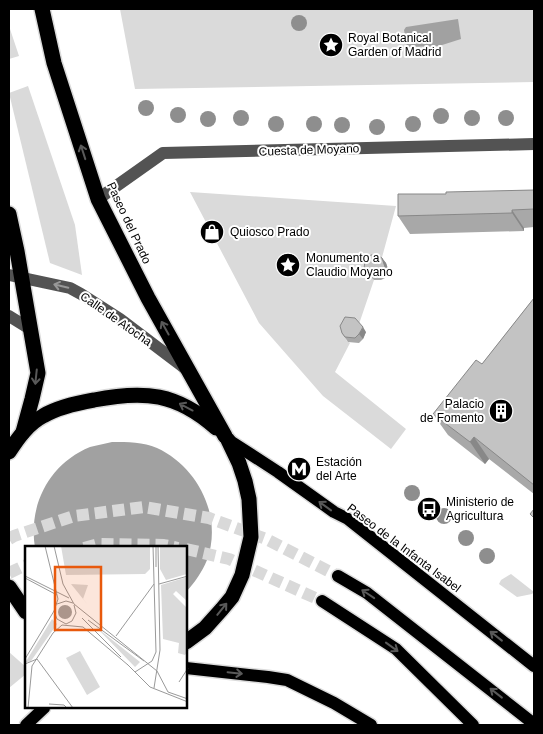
<svg xmlns="http://www.w3.org/2000/svg" width="543" height="734" font-family="Arial,sans-serif">
  <style>
    .green { fill: #dadada }
    .water { fill: #a1a1a1 }
    .lines { fill: none; stroke-linecap: round; stroke-linejoin: round }
    .major-tunnel { stroke: #d9d9d9; stroke-width: 12; stroke-dasharray: 12 6; stroke-linecap: butt }
    .major-casing { stroke: #dbdbdb; stroke-width: 15 }
    .highway-casing { stroke: #dbdbdb; stroke-width: 18 }
    .minor { stroke: #535353; stroke-width: 12 }
    .major { stroke: #000; stroke-width: 12 }
    .highway { stroke: #000; stroke-width: 15 }
    .tree { fill: #8e8e8e }
    .wall { fill: #a8a8a8 }
    .shaded-wall { fill: #888 }
    .building { fill: #c3c3c3; stroke: #888 }
    .oneway { stroke: #595959 }
    .oneway2 { stroke: #989898 }
    .labels { text-anchor: middle; dominant-baseline: central; stroke-width: 4; stroke-linejoin: round; paint-order: stroke }
    .poi-label { font-size: 12px; fill: #000; stroke: #fff; text-anchor: start }
    .street-label { font-size: 12px; fill: #000; stroke: #fff }
    .inset-road { fill: none; stroke: #999; stroke-width: 1 }
    .view { fill: #e8590c; fill-opacity: 0.15; stroke: #e8590c; stroke-width: 2.5 }
    .inset-edge { fill: none; stroke: #000; stroke-width: 2.5 }
  </style>
  <rect width="100%" height="100%" fill="#fff"/>
  <g class="green">
    <path d="M120,9H534V82L135,89Z"/>
    <path d="M9,26L19,56L9,59Z"/>
    <path d="M28,86L75,225L82,275L50,263L9,93Z"/>
    <path d="M190,192L396,206L381,261L368,273L369,276L374,280L359,324L344,335L347,341L350,343L335,372L406,429L391,449L323,396L259,323Z"/>
    <path d="M511,574L534,592L532,594L517,597L499,584L501,580Z"/>
    <path d="M9,652L26,667V674L9,688Z"/>
  </g>
  <g class="water">
    <path d="M458,19L461,39L439,46L407,47L404,30L406,27Z"/>
    <path d="M112,442C128,442 143,442 157,448C198,467 223,516 207,560C202,572 195,582 186,592V548H35C28,505 49,464 90,447C97,445 105,444 112,442Z"/>
  </g>
  <g class="lines">
    <g class="major-tunnel">
      <path d="M9,539L14,536L74,516L144,507L209,518L266,539L338,576"/>
      <path d="M84,548L99,544L164,545L178,548"/>
      <path d="M186,549L229,559L322,601"/>
      <path d="M9,573L26,565"/>
    </g>
    <g class="major-casing">
      <g id="major">
        <path d="M227,439L278,472L334,512L348,519L534,666"/>
        <path d="M338,576L367,593L534,724"/>
        <path d="M322,601L396,649L473,725"/>
        <path d="M186,668L268,677L287,680L334,703L371,725"/>
        <path d="M26,725L44,708"/>
      </g>
    </g>
    <g class="highway-casing">
      <g id="highway">
        <path d="M42,9L54,63L98,199L148,298L225,436"/>
        <path d="M9,214L17,251L38,373L32,399L23,432"/>
        <path d="M9,452C18,438 28,424 43,416C58,407 77,403 94,400C144,390 177,393 216,428"/>
        <path d="M9,587L26,612"/>
        <path d="M186,642L205,628L222,609L232,597L242,575L251,537L249,499L245,481L239,463L228,440"/>
      </g>
    </g>
    <g class="minor">
      <path d="M98,199L163,153L534,144"/>
      <path d="M9,275L70,288L81,294L120,319L186,369"/>
      <path d="M9,316L30,329"/>
    </g>
    <use href="#major" class="major"/>
    <use href="#highway" class="highway"/>
  </g>
  <g class="tree">
    <circle cx="299" cy="23" r="8"/>
    <circle cx="146" cy="108" r="8"/>
    <circle cx="178" cy="115" r="8"/>
    <circle cx="441" cy="116" r="8"/>
    <circle cx="241" cy="118" r="8"/>
    <circle cx="472" cy="118" r="8"/>
    <circle cx="506" cy="118" r="8"/>
    <circle cx="208" cy="119" r="8"/>
    <circle cx="276" cy="124" r="8"/>
    <circle cx="314" cy="124" r="8"/>
    <circle cx="413" cy="124" r="8"/>
    <circle cx="342" cy="125" r="8"/>
    <circle cx="377" cy="127" r="8"/>
    <circle cx="412" cy="493" r="8"/>
    <circle cx="444" cy="516" r="8"/>
    <circle cx="466" cy="538" r="8"/>
    <circle cx="487" cy="556" r="8"/>
  </g>
  <g class="wall">
    <path d="M534,190V227L524,228V231L410,234L398,216L446,194Z"/>
    <path d="M382,258L386,263L389,272L385,278L381,280H374L368,275L364,269Z"/>
    <path d="M534,298V494L489,459L485,464L448,435L433,414L482,364Z"/>
    <path d="M366,332L363,339L359,343L348,342L342,333Z"/>
  </g>
  <g class="shaded-wall">
    <path d="M512,210L524,228V231L512,213Z"/>
    <path d="M382,258L386,263L389,272L385,278L381,273Z"/>
    <path d="M363,327L366,332L363,339L359,334Z"/>
    <path d="M474,437L489,459L485,464L470,442Z"/>
  </g>
  <g class="building">
    <path d="M534,190V209L512,210V213L398,216V194H446V192Z"/>
    <path d="M371,255H377L382,258L385,267L381,273L377,275H371L364,269L365,260Z"/>
    <path d="M534,298V485L474,437L470,442L433,414L476,360L482,364Z"/>
    <path d="M345,317L355,318L363,327L359,334L355,338L345,337L342,333L340,326Z"/>
    <path d="M534,509V518L530,514Z"/>
  </g>
  <defs><path id="oneway-shaft" d="M-6 0H5M1.5-3L5.5 0L1.5 3" fill="none" stroke-width="1.6" stroke-linecap="round" stroke-linejoin="round" transform="scale(1.25)"/></defs>
  <g class="oneway">
    <use href="#oneway-shaft" transform="translate(83 152) rotate(-108)"/>
    <use href="#oneway-shaft" transform="translate(165 328) rotate(-119)"/>
    <use href="#oneway-shaft" transform="translate(36 377) rotate(96)"/>
    <use href="#oneway-shaft" transform="translate(186 407) rotate(-152)"/>
    <use href="#oneway-shaft" transform="translate(325 506) rotate(-144)"/>
    <use href="#oneway-shaft" transform="translate(368 594) rotate(-146)"/>
    <use href="#oneway-shaft" transform="translate(222 609) rotate(-51)"/>
    <use href="#oneway-shaft" transform="translate(496 636) rotate(-142)"/>
    <use href="#oneway-shaft" transform="translate(392 647) rotate(36)"/>
    <use href="#oneway-shaft" transform="translate(235 673) rotate(6)"/>
    <use href="#oneway-shaft" transform="translate(496 693) rotate(-142)"/>
  </g>
  <use class="oneway2" href="#oneway-shaft" transform="translate(61 286) rotate(-167)"/>
  <defs>
    <g id="sight-disc" transform="scale(1.25)"><circle r="9.5" fill="#000" stroke="#fff"/><path d="M0-6L1.8-2.2L6-1.7L2.9 1.2L3.7 5.4L0 3.3L-3.7 5.4L-2.9 1.2L-6-1.7L-1.8-2.2Z" fill="#fff"/></g>
    <g id="shop-disc" transform="scale(1.25)"><circle r="9.5" fill="#000" stroke="#fff"/><path d="M-5-2.5h2.3a2.7 3.5 0 0 1 5.4 0H5L5.5 6h-11ZM-1.5-2.5h3a1.5 2.3 0 0 0-3 0Z" fill="#fff"/></g>
    <g id="building-disc" transform="scale(1.25)"><circle r="9.5" fill="#000" stroke="#fff"/><path d="M-4-6H4V6H1V3H-1V6H-4ZM-2.5-4.3h1.7v1.8h-1.7ZM.8-4.3h1.7v1.8H.8ZM-2.5-1h1.7V.8h-1.7ZM.8-1h1.7V.8H.8Z" fill="#fff"/></g>
    <g id="metro-disc" transform="scale(1.25)"><circle r="9.5" fill="#000" stroke="#fff"/><path d="M-5.5 5V-5H-3L0 0L3-5H5.5V5H3V-.5L0 4L-3-.5V5Z" fill="#fff"/></g>
    <g id="bus-disc" transform="scale(1.25)"><circle r="9.5" fill="#000" stroke="#fff"/><path d="M-5-6H5V4H4V6H2V4H-2V6H-4V4H-5ZM-3.5-4V0h7V-4ZM-3.5 1.2v1.5H-2V1.2ZM2 1.2v1.5H3.5V1.2Z" fill="#fff"/></g>
  </defs>
  <g fill-rule="evenodd">
    <use href="#sight-disc" x="331" y="45"/>
    <use href="#shop-disc" x="212" y="232"/>
    <use href="#sight-disc" x="288" y="265"/>
    <use href="#building-disc" x="501" y="411"/>
    <use href="#metro-disc" x="299" y="469"/>
    <use href="#bus-disc" x="429" y="509"/>
  </g>
  <g class="labels">
    <g class="poi-label">
      <text x="348" y="38">Royal Botanical<tspan x="348" dy="14">Garden of Madrid</tspan></text>
      <text x="230" y="232">Quiosco Prado</text>
      <text x="306" y="258">Monumento a<tspan x="306" dy="14">Claudio Moyano</tspan></text>
      <text x="484" y="404" text-anchor="end">Palacio<tspan x="484" dy="14">de Fomento</tspan></text>
      <text x="316" y="462">Estación<tspan x="316" dy="14">del Arte</tspan></text>
      <text x="446" y="502">Ministerio de<tspan x="446" dy="14">Agricultura</tspan></text>
    </g>
    <g class="street-label">
      <text transform="translate(309 150) rotate(-2)">Cuesta de Moyano</text>
      <text transform="translate(129 223) rotate(65)">Paseo del Prado</text>
      <text transform="translate(116 319) rotate(35)">Calle de Atocha</text>
      <text transform="translate(404 548) rotate(37)">Paseo de la Infanta Isabel</text>
    </g>
  </g>
  <g transform="translate(25 546)">
    <rect width="162" height="162" fill="#fff"/>
    <path d="M36,0H125V23L120,28L41,29ZM135,0H162V28L141,34L135,23ZM162,31V55L151,45L148,48L162,62V106L160,109L153,107L154,97L138,93L136,39ZM46,38L63,39L58,53L63,59ZM27,73L32,78L6,115L0,117ZM71,81L115,116L110,121ZM55,105L75,141L62,149L41,112Z" fill="#dadada"/>
    <path d="M33 66a7 7 0 1 1 14 0a7 7 0 1 1-14 0Z" fill="#a1a1a1"/>
    <path class="inset-road" d="M20,0L33,53L29,65L32,73L41,78L47,75L51,67L49,59M29,0L38,38L49,58M131,0V21M0,30L44,52M0,32L32,49M134,38L163,30M32,58L41,55L48,57M49,58L132,125L143,146L163,153M57,72L96,111M63,74L119,115M91,90L129,38M0,113L29,65M0,118L12,113L48,162M102,118L125,141L163,156M110,126L127,115L131,106L128,0M154,136L163,122M129,142L135,104L133,0M24,158L39,159L42,162M3,162L7,120L28,87L37,79L58,81L103,119"/>
    <path class="view" d="M30,21H76V84H30Z"/>
    <rect width="162" height="162" class="inset-edge"/>
  </g>
  <rect width="543" height="734" fill="none" stroke="#000000" stroke-width="20"/>
</svg>
